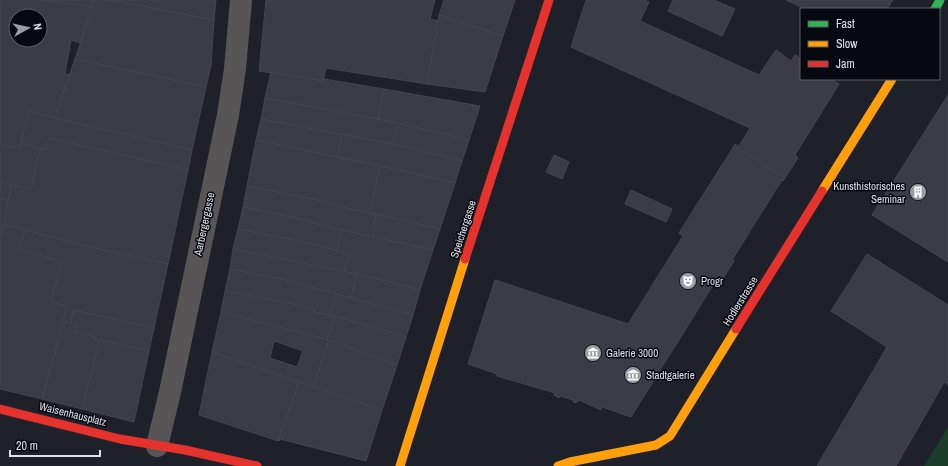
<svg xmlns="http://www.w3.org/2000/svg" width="948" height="466" font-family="'Archivo Narrow',sans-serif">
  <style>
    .green { fill: #1b3b2b }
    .building { fill: #3a3d47; stroke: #43464d; fill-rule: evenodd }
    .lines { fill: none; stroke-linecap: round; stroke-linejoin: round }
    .street { stroke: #585557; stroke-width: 22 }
    .fast { stroke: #30b455; stroke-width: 9 }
    .slow { stroke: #ff9f0a; stroke-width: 9 }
    .jam { stroke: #e5322d; stroke-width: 9 }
    .labels { text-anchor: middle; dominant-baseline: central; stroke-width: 3; stroke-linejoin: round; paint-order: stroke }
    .poi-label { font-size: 11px; fill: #dce0ea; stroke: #070910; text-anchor: start }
    .street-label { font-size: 11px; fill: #dce0ea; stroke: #070910 }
  </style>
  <rect width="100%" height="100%" fill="#1e2129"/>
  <path class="green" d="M948,427V466H924Z"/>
  <g class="building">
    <path d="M0,0H44L92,6L80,43L71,40L65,74L70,75L75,59L55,118L29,111L19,149L0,144ZM16,16H40V40H16Z"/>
    <path d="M44,0H93V7Z"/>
    <path d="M93,0H107L137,5L214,20L211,65L206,87L75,59L93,7Z"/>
    <path d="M107,0H216L214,20L137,5Z"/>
    <path d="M266,0H435L430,19L438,21L427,84L326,68L323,81L259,71Z"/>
    <path d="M444,0H515L503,36L439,15Z"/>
    <path d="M586,0H644L649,2L640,21L759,75L776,50L791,61L795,55L801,59V79H831L839,84L795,155L798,158L785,178L734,146L735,144L739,146L750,128L571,47Z"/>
    <path d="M673,0H714L735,9L722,36L668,11Z"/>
    <path d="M786,0H893L887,9H805Z"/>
    <path d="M439,15L503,36L485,92L427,84Z"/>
    <path d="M75,59L206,87L192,150L55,118Z"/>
    <path d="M271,72L323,81L324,79L384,89L378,119L265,98Z"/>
    <path d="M384,89L480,106L469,140L378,119Z"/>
    <path d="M948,95V262L872,215Z"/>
    <path d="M265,98L398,123L393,144L261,119Z"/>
    <path d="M29,111L55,118L192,150L188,170L49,138L46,150L21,143Z"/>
    <path d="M261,119L342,135L338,157L256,140Z"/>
    <path d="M398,123L469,140L462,161L393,144Z"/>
    <path d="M341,134L393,144L462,161L455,183L380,166L338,157Z"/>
    <path d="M49,138L188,170L168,264L81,245L4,224L11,184L31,189L40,149L46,150Z"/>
    <path d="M256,140L380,166L370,213L346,208L322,201L247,186Z"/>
    <path d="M21,143L40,149L31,189L0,182V144L19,149Z"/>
    <path d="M734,146L785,178L783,181L782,180L732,260L734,261L719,285L715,282L631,417L602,407L601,410L579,400L578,402L576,401V403L573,402V400L560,396L559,398L557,397V396L554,395L555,393L497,376V374L468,364L495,280L628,324L683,236L679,233Z"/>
    <path d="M554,155L569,162L562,179L546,172Z"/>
    <path d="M380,166L455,183L440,229L370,213Z"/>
    <path d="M0,182L11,184L8,200L0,198Z"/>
    <path d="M247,186L322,201L346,208L376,214L373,237L309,222L310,221L243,207Z"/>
    <path d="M631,190L672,209L666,222L625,204Z"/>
    <path d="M0,198L8,200L4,224L0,236Z"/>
    <path d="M243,207L310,221L309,222L341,230L337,251L294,240L238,229Z"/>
    <path d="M376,214L440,229L433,250L373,237Z"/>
    <path d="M4,224L26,230L19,249L62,262L51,302L67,306L42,399L0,389V236Z"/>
    <path d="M238,229L294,240L349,253L344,272L233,249Z"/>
    <path d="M26,230L81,245L168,264L154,328L73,310L71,324L63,321L67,306L51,302L62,262L19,249Z"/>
    <path d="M341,230L433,250L420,290L360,274L344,272L349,253L337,251Z"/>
    <path d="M233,249L357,274L351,298L286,280L230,269Z"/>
    <path d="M867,254L948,305V385L944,382L942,386L896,466H817L887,347L831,311Z"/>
    <path d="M230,269L286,280L336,294L330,315L314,312L315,310L293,304L225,291Z"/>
    <path d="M357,274L420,290L413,315L351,298Z"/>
    <path d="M225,291L293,304L315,310L314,312L335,316L327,340L221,312Z"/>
    <path d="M336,294L413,315L406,337L330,315Z"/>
    <path d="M73,310L154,328L149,351L95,339V337L75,332L77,325L71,324Z"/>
    <path d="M221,312L329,340L313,387L212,352ZM274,341L303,351L297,367L270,358Z"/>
    <path d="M335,316L406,337L397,365L327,340Z"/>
    <path d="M64,322L77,325L75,332L95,337V339L100,340L82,409L42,399Z"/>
    <path d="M100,340L149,351L134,422L82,409Z"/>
    <path d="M329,340L397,365L382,410L313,387Z"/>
    <path d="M212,352L299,382L278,441L199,415Z"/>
    <path d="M299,382L382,410L366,461L280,439L279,441H278Z"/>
  </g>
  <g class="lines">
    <path class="street" d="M157,446L170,392L228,115L235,69L241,0"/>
    <path class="fast" d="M935,9L940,0"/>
    <g class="slow">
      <path d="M822,191L892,79"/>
      <path d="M400,466L465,259"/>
      <path d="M558,466L570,462L656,445L670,436L736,329"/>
    </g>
    <g class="jam">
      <path d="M465,259L549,0"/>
      <path d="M736,329L822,191"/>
      <path d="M0,409L120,439L185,450L257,466"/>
    </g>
  </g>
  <defs>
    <g id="building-disc" transform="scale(0.9)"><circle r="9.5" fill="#9a9da6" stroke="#070910"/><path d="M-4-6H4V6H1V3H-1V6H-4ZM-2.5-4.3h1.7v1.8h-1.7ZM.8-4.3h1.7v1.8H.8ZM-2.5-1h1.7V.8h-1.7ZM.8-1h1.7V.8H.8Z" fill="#fff"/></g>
    <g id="theatre-disc" transform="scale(0.9)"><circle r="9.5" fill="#9a9da6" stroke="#070910"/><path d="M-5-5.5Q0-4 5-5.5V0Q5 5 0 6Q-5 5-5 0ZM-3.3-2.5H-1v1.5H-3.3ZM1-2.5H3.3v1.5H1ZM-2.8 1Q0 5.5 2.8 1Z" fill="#fff"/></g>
    <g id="museum-disc" transform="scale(0.9)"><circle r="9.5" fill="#9a9da6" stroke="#070910"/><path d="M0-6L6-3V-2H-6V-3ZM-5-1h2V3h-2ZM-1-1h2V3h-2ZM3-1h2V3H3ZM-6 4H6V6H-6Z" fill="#fff"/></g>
  </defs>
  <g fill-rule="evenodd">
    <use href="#building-disc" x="918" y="192"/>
    <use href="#theatre-disc" x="688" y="281"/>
    <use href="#museum-disc" x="593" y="353"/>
    <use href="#museum-disc" x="633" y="375"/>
  </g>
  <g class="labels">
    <g class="poi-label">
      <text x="905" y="186" text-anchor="end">Kunsthistorisches<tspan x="905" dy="13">Seminar</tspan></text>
      <text x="701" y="281">Progr</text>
      <text x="606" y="353">Galerie 3000</text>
      <text x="646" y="375">Stadtgalerie</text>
    </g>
    <g class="street-label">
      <text transform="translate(204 224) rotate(-78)">Aarbergergasse</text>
      <text transform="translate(463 229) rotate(-72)">Speichergasse</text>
      <text transform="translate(740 301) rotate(-58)">Hodlerstrasse</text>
      <text transform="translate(73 414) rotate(14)">Waisenhausplatz</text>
    </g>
  </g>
  <rect x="800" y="8" width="140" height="72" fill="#070910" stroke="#5c5f67"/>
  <rect x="808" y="21" width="20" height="6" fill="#30b455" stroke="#5c5f67"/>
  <text x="836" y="28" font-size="12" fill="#dce0ea">Fast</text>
  <rect x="808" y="41" width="20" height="6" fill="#ff9f0a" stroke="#5c5f67"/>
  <text x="836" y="48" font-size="12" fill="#dce0ea">Slow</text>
  <rect x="808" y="61" width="20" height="6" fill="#e5322d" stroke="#5c5f67"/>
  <text x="836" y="68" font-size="12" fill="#dce0ea">Jam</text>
  <g transform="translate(28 28) rotate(82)"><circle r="19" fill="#070910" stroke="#5c5f67"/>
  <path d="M0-3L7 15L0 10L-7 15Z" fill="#9a9da6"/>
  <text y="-6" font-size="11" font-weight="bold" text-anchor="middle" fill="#dce0ea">N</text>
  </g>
  <path d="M10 450v6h90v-6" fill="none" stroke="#dce0ea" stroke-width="2"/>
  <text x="16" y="450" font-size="12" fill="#dce0ea" stroke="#070910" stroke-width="3" paint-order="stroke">20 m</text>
</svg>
